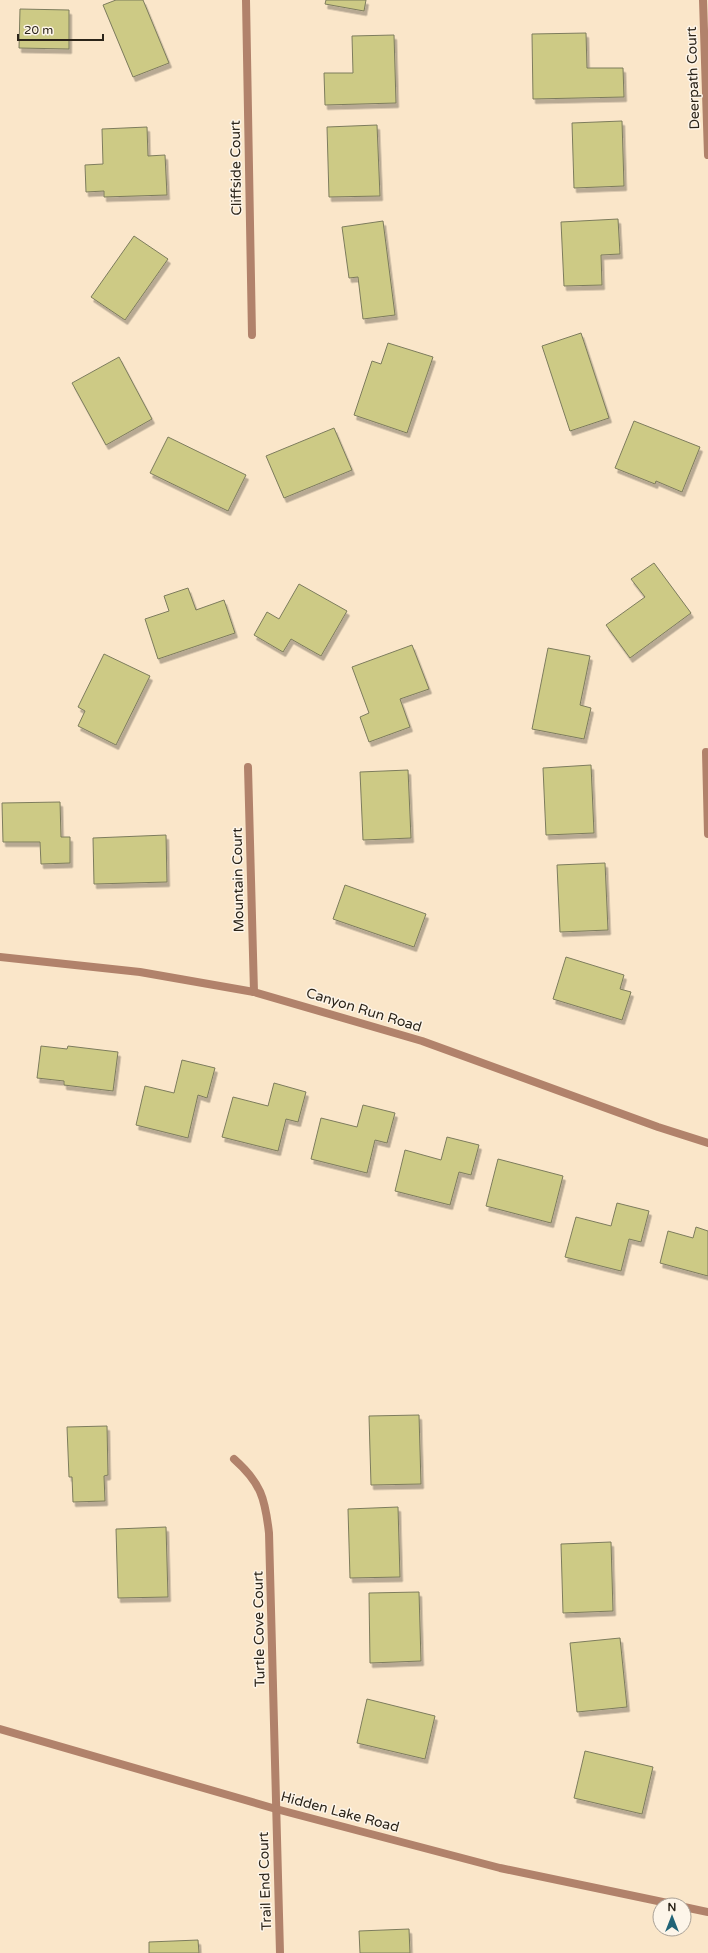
<svg xmlns="http://www.w3.org/2000/svg" width="708" height="1953" font-family="'Varela Round',sans-serif">
  <style>
    .building { fill: #cdca85; stroke: #7d7c5d; filter: url(#shadow) }
    .lines { fill: none; stroke-linecap: round; stroke-linejoin: round }
    .street { stroke: #b1826b; stroke-width: 8 }
    .labels { text-anchor: middle; dominant-baseline: central; stroke-width: 3; stroke-linejoin: round; paint-order: stroke }
    .street-label { font-size: 14px; fill: #2b2419; stroke: #fdf5e9 }
  </style>
  <defs>
    <filter id="shadow"><feDropShadow dx="2.5" dy="4.5" stdDeviation="0" flood-color="#0004"/></filter>
  </defs>
  <rect width="100%" height="100%" fill="#fae6c9"/>
  <g class="building">
    <path d="M116,0H143L169,63L133,77L103,5Z"/>
    <path d="M326,0H366L364,11L325,4Z"/>
    <path d="M20,9L69,10V49L19,48Z"/>
    <path d="M586,33L587,68H623L624,97L533,99L532,34Z"/>
    <path d="M394,35L396,103L325,105L324,73H353L352,36Z"/>
    <path d="M622,121L624,186L574,188L572,123Z"/>
    <path d="M377,125L380,196L329,197L327,127Z"/>
    <path d="M147,127L148,156L165,155L167,195L104,197V191L86,192L85,165L103,164L102,129Z"/>
    <path d="M618,219L620,254L601,255L602,285L564,286L561,222Z"/>
    <path d="M383,221L395,315L363,319L358,277L349,278L342,227Z"/>
    <path d="M134,236L168,259L125,320L91,297Z"/>
    <path d="M581,333L609,418L570,431L542,346Z"/>
    <path d="M388,343L433,357L407,433L354,415L372,361L381,364Z"/>
    <path d="M119,357L152,419L106,445L72,383Z"/>
    <path d="M634,421L700,447L682,492L656,481L655,484L615,468Z"/>
    <path d="M334,428L352,470L284,498L266,456Z"/>
    <path d="M168,437L246,475L228,511L150,473Z"/>
    <path d="M654,563L691,613L630,658L606,625L645,597L631,579Z"/>
    <path d="M299,584L347,611L321,656L291,639L283,652L254,635L267,612L279,619Z"/>
    <path d="M188,588L196,610L224,600L235,633L158,659L145,619L169,611L164,596Z"/>
    <path d="M412,645L429,689L400,699L410,727L369,742L360,717L369,713L352,667Z"/>
    <path d="M548,648L590,656L580,705L591,708L584,739L532,729Z"/>
    <path d="M104,654L150,676L116,745L78,726L85,711L78,707Z"/>
    <path d="M591,765L594,833L546,835L543,768Z"/>
    <path d="M408,770L411,838L363,840L360,772Z"/>
    <path d="M60,802L61,837H70V863L41,864L40,842H3L2,803Z"/>
    <path d="M166,835L167,882L94,884L93,838Z"/>
    <path d="M605,863L608,930L560,932L557,865Z"/>
    <path d="M345,885L426,914L414,947L333,919Z"/>
    <path d="M566,957L624,975L620,989L631,992L622,1020L553,999Z"/>
    <path d="M41,1046L67,1049L68,1046L118,1052L113,1091L64,1085V1081L37,1078Z"/>
    <path d="M182,1060L215,1068L207,1098L198,1095L188,1138L136,1125L145,1086L174,1093Z"/>
    <path d="M274,1083L306,1092L298,1122L286,1119L278,1151L222,1137L233,1097L268,1106Z"/>
    <path d="M363,1105L395,1113L387,1143L375,1140L367,1173L311,1159L321,1118L357,1127Z"/>
    <path d="M447,1137L479,1145L471,1175L459,1172L450,1205L395,1191L405,1150L441,1160Z"/>
    <path d="M498,1159L563,1176L551,1223L486,1206Z"/>
    <path d="M617,1203L649,1211L641,1242L629,1239L621,1271L565,1257L576,1217L611,1226Z"/>
    <path d="M696,1227L708,1231V1276L660,1263L668,1231L693,1238Z"/>
    <path d="M419,1415L421,1484L371,1485L369,1416Z"/>
    <path d="M107,1426L108,1475L104,1476L105,1501L73,1502L72,1477H69L67,1427Z"/>
    <path d="M398,1507L400,1577L350,1578L348,1509Z"/>
    <path d="M166,1527L168,1597L118,1598L116,1529Z"/>
    <path d="M611,1542L613,1611L563,1613L561,1544Z"/>
    <path d="M419,1592L421,1661L370,1663L369,1593Z"/>
    <path d="M620,1638L627,1707L577,1712L570,1643Z"/>
    <path d="M367,1699L435,1716L425,1759L357,1743Z"/>
    <path d="M585,1751L653,1767L642,1814L574,1798Z"/>
    <path d="M409,1929L410,1953H360L359,1931Z"/>
    <path d="M198,1940L199,1953H149V1942Z"/>
  </g>
  <g class="lines">
    <g class="street">
      <path d="M246,0L252,335"/>
      <path d="M703,0L708,155"/>
      <path d="M706,752L708,834"/>
      <path d="M248,767L254,992"/>
      <path d="M0,957L140,972L254,992L422,1041L658,1127L708,1143"/>
      <path d="M234,1459C261,1483 265,1498 269,1533L280,1953"/>
      <path d="M0,1729L276,1809L500,1868L677,1905"/>
      <path d="M684,1907L708,1912"/>
    </g>
  </g>
  <g class="labels">
    <g class="street-label">
      <text transform="translate(693 78) rotate(-92)">Deerpath Court</text>
      <text transform="translate(236 168) rotate(-91)">Cliffside Court</text>
      <text transform="translate(238 880) rotate(-91)">Mountain Court</text>
      <text transform="translate(364 1010) rotate(17)">Canyon Run Road</text>
      <text transform="translate(259 1629) rotate(-91)">Turtle Cove Court</text>
      <text transform="translate(340 1812) rotate(15)">Hidden Lake Road</text>
      <text transform="translate(265 1881) rotate(-92)">Trail End Court</text>
    </g>
  </g>
  <g transform="translate(672 1917)"><circle r="19" fill="#fdf5e9" stroke="#a9a196"/>
  <path d="M0-3L7 15L0 10L-7 15Z" fill="#226477"/>
  <text y="-6" font-size="11" font-weight="bold" text-anchor="middle" fill="#2b2419">N</text>
  </g>
  <path d="M18 34v6h85v-6" fill="none" stroke="#2b2419" stroke-width="2"/>
  <text x="24" y="34" font-size="12" fill="#2b2419" stroke="#fdf5e9" stroke-width="3" paint-order="stroke">20 m</text>
</svg>
